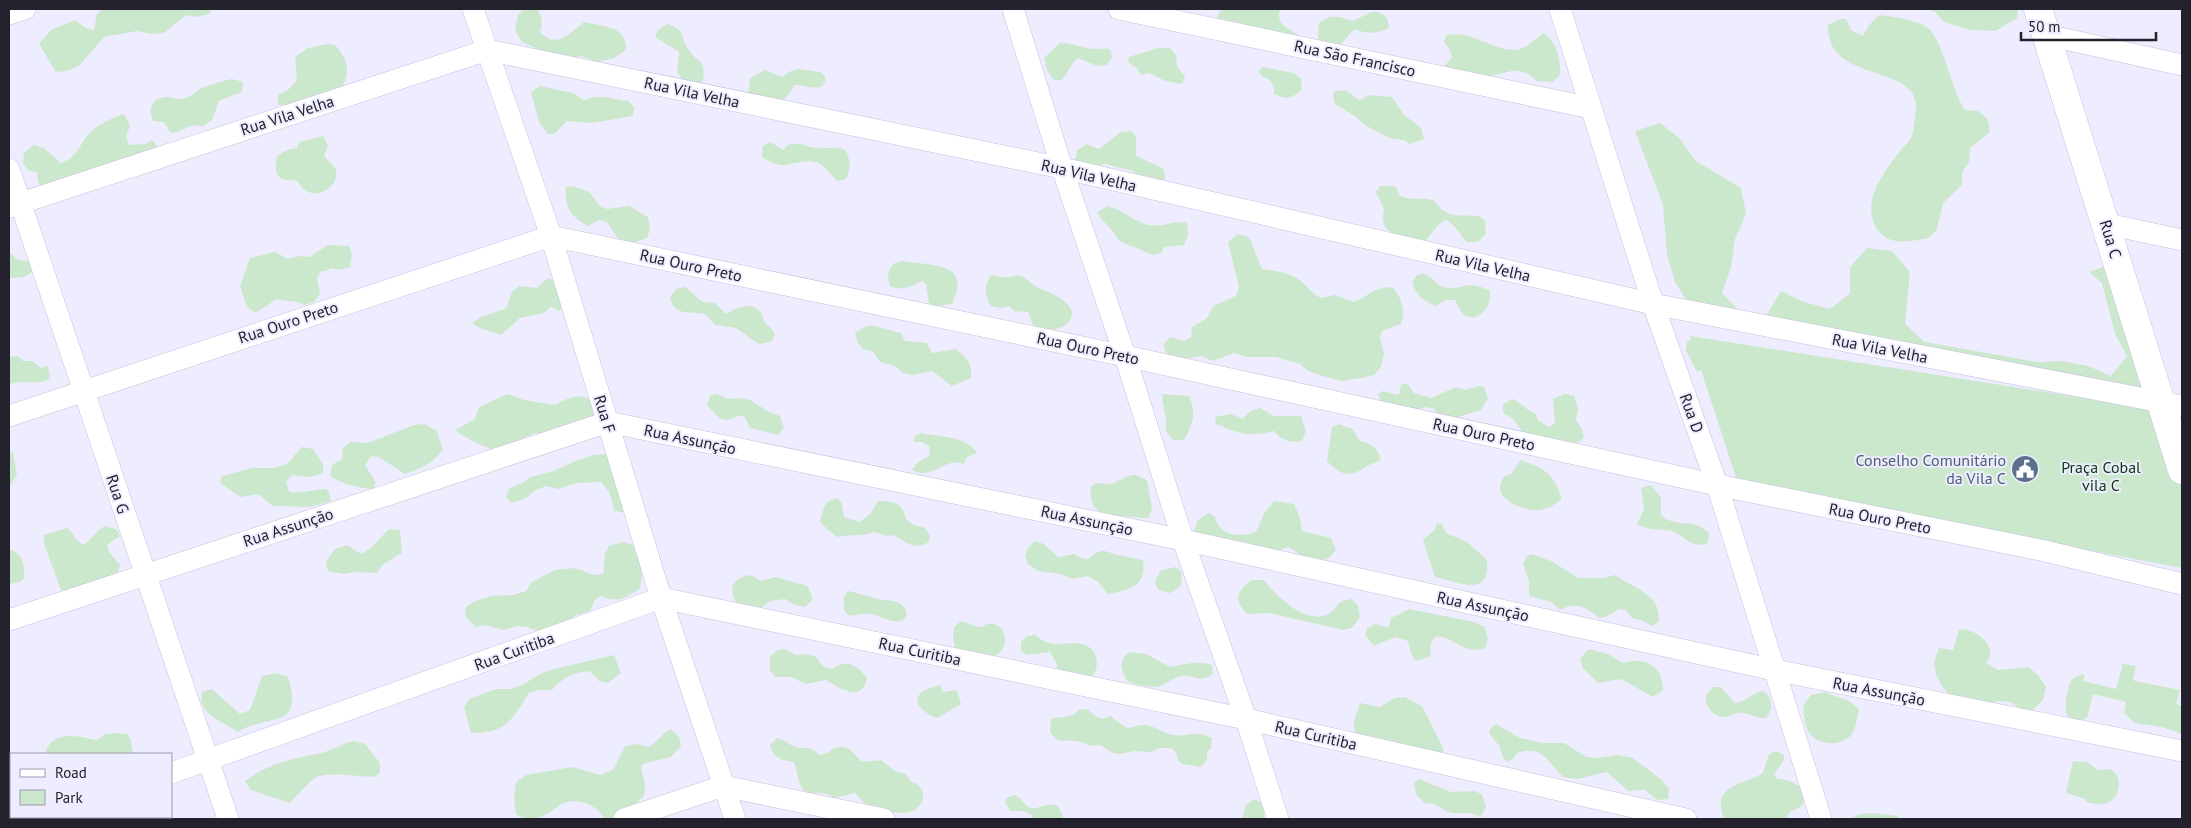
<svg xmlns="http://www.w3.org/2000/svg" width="2191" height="828" font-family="'PT Sans',sans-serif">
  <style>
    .green { fill: #cce8cc }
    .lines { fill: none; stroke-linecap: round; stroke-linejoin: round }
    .street-casing { stroke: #c4c0de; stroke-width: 22 }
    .secondary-casing { stroke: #c4c0de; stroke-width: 29 }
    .street { stroke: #fff; stroke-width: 21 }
    .secondary { stroke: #fff; stroke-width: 28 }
    .labels { text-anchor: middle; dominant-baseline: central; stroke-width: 4; stroke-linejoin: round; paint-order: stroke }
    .street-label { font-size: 16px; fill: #22212c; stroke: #eeecff }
    .service-label { font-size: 16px; fill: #4e5e75; stroke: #eeecff; text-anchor: end }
    .park-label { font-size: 16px; fill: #0c3a11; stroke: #eeecff }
  </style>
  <rect width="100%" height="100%" fill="#eeecff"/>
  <g class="green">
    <path d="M103,9H212L209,14L196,17L186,15L164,33L152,34L137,31L104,37L79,66L67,71L56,72L39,44L51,30L75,20L86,28L94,30L97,14Z"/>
    <path d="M523,9H536C543,17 543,22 540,32C556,50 570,33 584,22C603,27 627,25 626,50L614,58L598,62L581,56L555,62L546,53L522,42L515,30L518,15Z"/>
    <path d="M1222,9H1280C1275,27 1292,28 1302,38L1220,25L1217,17Z"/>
    <path d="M1928,9H2018L2017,18L1995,31L1970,30L1944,22L1935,12Z"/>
    <path d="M1371,12H1378L1387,18L1389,28C1378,34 1366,34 1354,29C1344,41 1339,50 1322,48L1318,39L1319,23C1331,13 1339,17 1353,21Z"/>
    <path d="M1879,15C1895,17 1912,19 1927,27C1942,36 1952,92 1965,110L1978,111L1988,120L1990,132L1970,148L1969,162L1962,173V185L1943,203L1937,229L1929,238C1911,241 1888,247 1877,229C1860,202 1884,172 1900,151C1904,146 1910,141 1912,136C1913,134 1916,112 1916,109C1919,62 1826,85 1828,25L1840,19H1846L1851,30L1863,36L1869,25Z"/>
    <path d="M667,24C687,31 679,36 689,50C698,65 706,57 703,81L696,85L685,84L677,72L679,52L655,37L658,30Z"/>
    <path d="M1543,33C1557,41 1561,60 1560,75L1553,82L1537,81C1517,61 1505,76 1482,77C1467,77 1452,75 1438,74L1452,57L1449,48L1444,42L1446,35C1454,34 1461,34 1469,36C1485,41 1509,56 1525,47C1531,44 1537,37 1543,33Z"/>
    <path d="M1060,43C1080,43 1085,52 1107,48L1111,51L1112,58L1107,65L1097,66L1078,58C1070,64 1068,73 1062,80H1054L1047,70L1044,58Z"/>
    <path d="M328,44L335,45C351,63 350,75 338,95L289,105H278V95L289,89L297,80L295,57L308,48Z"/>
    <path d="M1158,48H1170L1176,55L1177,66L1185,77L1182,84L1165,81L1149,73L1141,75L1136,67L1129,63L1128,58C1138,53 1148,52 1158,48Z"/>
    <path d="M1262,67L1294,73L1301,79L1302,89C1293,99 1286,100 1274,94V87L1269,79L1261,76L1259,71Z"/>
    <path d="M799,69L820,72L825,76V82L821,87C811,89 805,85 795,85L779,107L748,96L750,78L765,70C792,83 779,72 799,69Z"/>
    <path d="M232,79L243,82L242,92L219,101L212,120L203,126C185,123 185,132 171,133L164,122L153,121C148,108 151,98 167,97C173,97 179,101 186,98C192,96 196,91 202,88C212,84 222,81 232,79Z"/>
    <path d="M540,86L573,93L584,100C604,93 608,99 628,101L634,107L633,116L592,123L567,121L554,134H548L539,122L531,92Z"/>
    <path d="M1346,90L1359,100L1370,95L1392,97L1404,115L1421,128L1424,139L1410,144L1404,140L1389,138L1365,125L1356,117L1335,104L1333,95L1335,91Z"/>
    <path d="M124,114L130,126L126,136L129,145L145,144L152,140L159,148L45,191L38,182L37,172L29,171L23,163L24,153L34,145L44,148L61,163C79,157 78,145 90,133C99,123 112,118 124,114Z"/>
    <path d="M1660,123L1680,139L1696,161L1741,188L1746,214L1735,239L1731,267L1722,293L1742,314H1767L1781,291L1804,302L1830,309L1850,293V267L1867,248L1892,251L1910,272L1905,324L1925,342L2037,362L2062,361L2088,366L2111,376L2127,356L2115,334L2102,283L2089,272L2113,263L2153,393L1688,303L1675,282L1667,255L1663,205L1635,131Z"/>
    <path d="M1131,131L1136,137V156L1162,168L1165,174L1164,185L1144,183L1133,171L1105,164L1099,166L1081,168L1075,160L1077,150L1087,144L1099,149L1121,132Z"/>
    <path d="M323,136L328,146L324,155C326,160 332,163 335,168C341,181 325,196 312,193C305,192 300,185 296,180C276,183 274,172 277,156L287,150L297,148L299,142Z"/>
    <path d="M770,142L784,150L787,145C802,141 805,147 818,148C828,149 835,146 845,150C851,160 851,168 846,179L838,181C831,176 827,168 820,164C810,158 796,163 785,165C777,166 769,161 762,157L763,146Z"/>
    <path d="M573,186L589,192L601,207L607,209L629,206L648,217L650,229L647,238L635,242L618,239L607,222L599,220L588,226C571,217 564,206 566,187Z"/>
    <path d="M1380,186H1395L1400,196C1412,201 1425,197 1432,200C1437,202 1439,208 1444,211C1452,217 1469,215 1479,216L1485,221L1486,234L1478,242H1467C1459,234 1456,225 1446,220L1438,225L1423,244C1404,237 1377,236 1384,209L1376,192Z"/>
    <path d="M1108,206C1123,210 1133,221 1148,225C1160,227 1174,221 1187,222L1188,236L1184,245L1164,247L1161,253L1153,255L1119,241C1114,229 1103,224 1097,212Z"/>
    <path d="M1238,234L1249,237L1262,269C1274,271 1287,272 1297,278C1306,284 1311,293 1321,298L1335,295L1354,302C1370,295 1376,286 1393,287C1402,300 1406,309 1401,324L1382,331L1380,338L1384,353L1381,367L1374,375L1361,378L1341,381L1322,376L1308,371L1300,364L1276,357H1247L1234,353L1213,361L1201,356L1183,359L1167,354L1163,345L1170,337L1185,341L1191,337L1192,327L1207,318L1213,306L1236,296L1239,287L1228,242Z"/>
    <path d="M328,245L349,246L352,254L350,267L339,270L331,268L326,271H321L317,278L320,294L314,302L304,305C296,300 287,302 277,299L255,313L247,307L240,286L250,258L275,252L288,259L298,256L309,257Z"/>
    <path d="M9,252L18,260L29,261L34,269C28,278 19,278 9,278Z"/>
    <path d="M902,261C931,266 973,261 952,304L933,307L929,303L926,284L922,281C911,286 901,292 890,286C886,274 888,263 902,261Z"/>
    <path d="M1423,273C1433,276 1437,286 1443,287C1462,292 1465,278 1490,291C1490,306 1487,311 1474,318L1463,315L1455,300H1446L1436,306C1425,303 1415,294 1412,282L1416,276Z"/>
    <path d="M991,275C997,276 1004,278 1010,277C1013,277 1015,275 1018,275C1026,276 1031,284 1037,287C1049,293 1054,293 1065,302C1085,318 1058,339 1033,325L1028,312L1014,311L1009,306L1002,308L991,306C984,295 984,286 991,275Z"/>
    <path d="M548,278L556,281L564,305L559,311L551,307L544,313L520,318L501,335C493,332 478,329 472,323L479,318L507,308L511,293L519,286L537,288Z"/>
    <path d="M685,287C698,295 698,305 714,302L726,314C737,307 753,300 762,314C763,317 763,320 765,322C768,326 772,328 775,334L771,342L759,344L736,328L715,325L705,314C690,311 675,317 670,298L676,289Z"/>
    <path d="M870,325L901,333L905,341L927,343L932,353L955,349C966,356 973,364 971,378L952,386L932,371L913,375L903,373L895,366L880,362L873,352L863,349L857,341L855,332Z"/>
    <path d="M1690,336L2160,410L2182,485V568L1738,484L1701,370L1697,372L1686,351L1687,341L1691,340Z"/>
    <path d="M18,356L23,361H32L41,368L48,366L50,379C37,386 22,379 9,385V357Z"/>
    <path d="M1407,383L1414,393L1431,398L1456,387L1465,390L1479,386L1484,387L1488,398L1481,410L1452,419H1440L1435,409L1426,407L1413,410L1401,405L1381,403L1378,394L1383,391L1399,395L1401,385Z"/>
    <path d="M508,394L524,400L555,405C563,400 581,391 590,400C593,403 595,411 597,415L556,435L535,433L508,445L491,449C480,445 463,437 455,430L475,419L479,407Z"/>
    <path d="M717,394L728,399L740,398L750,400L769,412L780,416L784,427L778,435L750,428L744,416C736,415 734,419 727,420C719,421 712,410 707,405L710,395Z"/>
    <path d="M1162,394L1189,396C1197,415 1193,423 1184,440H1173L1166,431C1167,418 1163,407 1162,394Z"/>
    <path d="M1565,394L1574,396L1578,408L1576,420L1582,429L1584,438L1574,445L1526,436L1512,418L1503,413V404L1513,399C1522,403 1525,410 1535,413L1538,420L1549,427L1555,423L1553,399Z"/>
    <path d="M1260,408L1274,416H1301L1306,432L1302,441C1290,443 1281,440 1274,431C1248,437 1240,434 1216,424L1215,417L1231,414L1243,419L1250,411Z"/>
    <path d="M424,424L436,430L443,449C434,463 420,469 405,474L379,457L371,456L365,465L376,483L373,489C359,488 341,484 330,476L332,465L342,459L343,448L350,442L368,443L414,425Z"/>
    <path d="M1339,424L1352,429L1360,441C1371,443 1377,448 1381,459C1377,463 1372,463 1367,466C1350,478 1341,476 1327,461L1332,427Z"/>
    <path d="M921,433C939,437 968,436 977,453L966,458L964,464C942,456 934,482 912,470L917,463L929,456L930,447L922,442H913L915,436Z"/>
    <path d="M302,447L313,449L323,464V473L310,477L292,475L286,482L289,491C301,495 313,489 326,489L329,492L331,501L311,507L273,506L258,494L241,497L220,483L222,476L252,468H274L287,464Z"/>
    <path d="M9,452L13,453L17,475L9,487Z"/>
    <path d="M608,454L629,513L615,511L609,492L601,482L577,483L558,489L546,486L534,491L526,498L512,503L506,497L510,488L526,481L530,477L554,471L573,462L593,455Z"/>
    <path d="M1521,460C1546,470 1553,472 1562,499C1556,504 1549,508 1541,510C1529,512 1500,503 1500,488C1500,485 1502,480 1503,477L1511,474Z"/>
    <path d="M1131,475H1136L1147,480L1152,508L1149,518C1134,519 1123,514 1107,517C1093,507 1089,504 1091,486L1097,483L1111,484Z"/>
    <path d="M1651,485L1661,498V515C1679,530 1692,516 1709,533L1708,543C1690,550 1685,535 1672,531C1658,528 1652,532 1637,524L1644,509L1641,488Z"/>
    <path d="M838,498L842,504L844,517L860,522L871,513L878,501C883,501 890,501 895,503C911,510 897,524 924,527L930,535L929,542C913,551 907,542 893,535L888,536L874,532C862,537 849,534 837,537C831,531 824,528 820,521C824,508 824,500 838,498Z"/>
    <path d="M1274,501L1294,504L1300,518L1302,531L1331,538L1336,550L1328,559L1309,561L1289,547L1278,551L1207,543L1194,531L1198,520L1209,513L1215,517C1219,536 1240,538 1256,532L1264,514Z"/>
    <path d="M1437,523L1442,524L1446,533L1467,542L1487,560C1491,600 1456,581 1435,577L1423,540L1435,530Z"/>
    <path d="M105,526L116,529L120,536L107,545L109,552L120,565L118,573L73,590H61L44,544V535L67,528C74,533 73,539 84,545C92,538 96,531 105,526Z"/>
    <path d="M390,529L400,530L402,553L382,565L377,573L354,572L344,574L328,571L326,562L335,549L347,545L361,554C373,549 379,537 390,529Z"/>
    <path d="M1035,541L1044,544L1058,557L1074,554L1081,558L1088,559C1103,547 1102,551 1118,555C1126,557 1135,558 1143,560C1147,587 1129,590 1108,594L1098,582L1088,576L1072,579L1060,574L1038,571L1028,564L1025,555L1028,548Z"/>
    <path d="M623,542L633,545C641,559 644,571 640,588C626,599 617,603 601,596L595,600L590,611L574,616L567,630L547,635L527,627L518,626L504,630L485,625L476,627L465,616L466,607L475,601L491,596L513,595L526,591L532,582L555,570L575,568L594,575L603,574L605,553L609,546Z"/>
    <path d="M9,549C23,553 25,565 24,578L20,582L9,584Z"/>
    <path d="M1533,554L1553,562L1578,578H1604L1615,575C1635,590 1660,592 1659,621L1652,626L1641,620L1632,618L1626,610L1619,609L1608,616L1599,618C1587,607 1575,601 1560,610L1551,602L1529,596V581L1523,564L1527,556Z"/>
    <path d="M1175,567L1181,571L1182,579L1180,587L1170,593L1158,590L1155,582L1160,571Z"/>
    <path d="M750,575L762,581L775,577L804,585L808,587L813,599L805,607L795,605L785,599L770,601L756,612H743C730,597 725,579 750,575Z"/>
    <path d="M1252,580H1264C1276,596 1307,627 1330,613C1340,606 1335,601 1352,599L1358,605L1360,617L1352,628L1343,630L1269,613L1247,614C1233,599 1237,591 1252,580Z"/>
    <path d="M848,591C857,593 865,595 874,598C888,603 902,596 907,614C900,630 883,616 871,614C864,613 857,615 850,616L844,611V597Z"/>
    <path d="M1409,609L1474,622L1485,627L1488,639L1485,648C1461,656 1455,635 1435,637L1430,645L1431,656L1416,661L1411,654L1408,641L1395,637L1374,646L1365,635L1367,628L1376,624L1388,628L1391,618Z"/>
    <path d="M960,622C968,621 971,626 979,627C984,627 988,622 993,624C1011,628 1008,655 990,657C979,657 965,651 955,648L953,637L954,627Z"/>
    <path d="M1959,629C1961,630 1964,629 1967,630C1982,634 1998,649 1986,663L1998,670L2028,667L2038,675L2046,687L2043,700L2033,710H2021L2011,702L1998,701L1986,706L1950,696L1942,686L1936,675L1934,662L1939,648L1953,650Z"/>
    <path d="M1035,635C1039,638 1044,642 1049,643C1063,647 1083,637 1094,652C1100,662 1097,679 1083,679C1075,678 1064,672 1057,670V664L1050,652L1027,655L1021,651V642L1027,636Z"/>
    <path d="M784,649L796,655L807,654L816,657L822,665L830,669C835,669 837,665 841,664C853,662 861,670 867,678C862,704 840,688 826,680L806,684L791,677H775L770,670V657L777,650Z"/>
    <path d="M1589,649L1608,654L1623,663C1645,657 1663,665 1663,690L1653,697L1621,679L1598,683L1583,668L1580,659Z"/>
    <path d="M1130,652L1146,654L1170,667C1184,664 1199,660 1212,665L1213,674C1199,683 1197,676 1184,676C1175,676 1170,682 1162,685C1153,690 1138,684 1128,682C1121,671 1117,660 1130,652Z"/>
    <path d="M614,655L621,673L608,683L599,681L590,671C570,674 566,675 552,690H539L529,693C512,719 507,734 471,733L464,707L469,699L496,689H511L524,684L540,674L554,669Z"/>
    <path d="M2123,664L2136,666L2133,679L2135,681L2180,690L2176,704L2182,706V734L2162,727L2135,723L2124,713L2126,702L2093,694L2087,718L2078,722L2067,715C2064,707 2067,684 2073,679C2076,676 2081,675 2085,674L2083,681L2116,689Z"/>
    <path d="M277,673L288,677C305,732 267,713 238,732C229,726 205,715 202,704C201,701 202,696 202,692L212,689L240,714L250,710L262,676Z"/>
    <path d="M940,685L943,692L957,690L961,704L938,718C929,716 909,704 921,693C925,689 934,687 940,685Z"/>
    <path d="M1713,687H1721L1735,703C1746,702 1754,691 1764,691C1773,700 1774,708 1766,718C1758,719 1751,714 1744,713C1736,712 1731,716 1725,717C1715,718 1704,706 1706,697C1707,693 1711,690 1713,687Z"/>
    <path d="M1824,692L1849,701L1859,709C1857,717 1856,729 1851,735C1840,748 1814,745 1807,729C1804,723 1804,713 1803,706L1811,695Z"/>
    <path d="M1405,697L1422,706L1444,750L1437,758L1355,738L1354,721L1360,703L1380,707L1395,698Z"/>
    <path d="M1087,709C1096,716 1099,722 1110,716L1127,728C1133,728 1137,725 1143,725C1153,724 1160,732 1169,734C1185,739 1195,728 1212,738L1211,748L1207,752V760L1201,767L1182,764L1178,760L1177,754L1171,748H1160L1151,752L1134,751L1120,754L1113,753L1101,745C1084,747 1087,742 1074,741C1060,739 1060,746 1050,731L1051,719C1061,716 1072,719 1078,710Z"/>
    <path d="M1496,724L1520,738L1543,743H1564L1586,757L1597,758L1618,755L1633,758L1662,780L1669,789L1668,799L1657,800L1645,790L1628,791L1607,772L1578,779L1563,777C1546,760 1543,745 1517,753L1513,759L1507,762C1500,755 1503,755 1500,747C1496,740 1491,739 1489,730Z"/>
    <path d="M671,729L679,737L681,746L671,757L643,764L641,768L645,785L644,796L619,819H604C598,804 574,796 560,805C551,811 539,821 527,819C524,819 520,816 516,814L514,799L516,782L526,775L572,767L600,775L614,769L625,746L637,744L648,747C657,742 662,734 671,729Z"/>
    <path d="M116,733L127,734L131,740L133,754H45C52,729 77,736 97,740L105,734Z"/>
    <path d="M777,738C785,740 789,745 796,747C809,750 807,744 820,755C827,754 829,751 835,748C847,742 854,754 862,762L881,760L895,771L906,774L910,781C928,786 927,806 910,812C900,815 876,810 867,805C863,802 859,797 855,793L834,798C822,787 810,799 802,788C798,782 797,769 794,762C781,760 774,759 770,745Z"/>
    <path d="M354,741L365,744L380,763V773L374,777C359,777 327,771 315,778C306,784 299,795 289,803L251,790L245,781C268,764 289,759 317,754C330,752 340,744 354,741Z"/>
    <path d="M1776,751L1784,755V760L1774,775L1778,779C1789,779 1797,784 1806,791L1802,806L1790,812L1786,819L1724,818C1710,786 1743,785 1763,773L1769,754Z"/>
    <path d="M2073,761L2087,762L2098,770C2102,770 2110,768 2113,771C2124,779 2119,800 2106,803C2100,805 2092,803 2086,802V799L2066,793Z"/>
    <path d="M1419,779L1451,792L1474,791L1482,794L1486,808L1480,817C1470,811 1463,814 1452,813C1440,811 1440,802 1426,804L1416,795L1414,783Z"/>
    <path d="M1015,795C1022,798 1024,806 1031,808C1039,810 1045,802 1058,806L1064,819H1033L1032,815L1023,811H1011L1005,803L1006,798Z"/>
    <path d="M1253,800L1260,801L1264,809V818L1242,819L1246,805Z"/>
    <path d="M1873,813L1899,816L1897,819H1849L1860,814Z"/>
  </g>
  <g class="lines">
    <g class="street-casing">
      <g id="street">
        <path d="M473,9L551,236L661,598L735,819"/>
        <path d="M1013,9L1062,168L1125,356L1183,540L1246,719L1278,819"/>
        <path d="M1119,9L1591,108"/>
        <path d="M1560,9L1653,304L1717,485L1821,819"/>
        <path d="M9,14L25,9"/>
        <path d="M2047,35L2182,65"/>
        <path d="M9,169L228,819"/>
        <path d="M9,207L487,50L1062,168L1653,304L2182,406"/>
        <path d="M2107,224L2182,240"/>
        <path d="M9,416L551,236L1125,356L1717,485L2045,551L2182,584"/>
        <path d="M9,620L608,422L1183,540L1774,670L2182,751"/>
        <path d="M171,773L661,598L1246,719L1686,819"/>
        <path d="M35,819L43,817"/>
        <path d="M624,819L723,786L884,819"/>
      </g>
    </g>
    <g class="secondary-casing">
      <path id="secondary" d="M2038,9L2182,470"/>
    </g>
    <use href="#street" class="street"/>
    <use href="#secondary" class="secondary"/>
  </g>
  <defs>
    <g id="civic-disc" transform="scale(1.4375)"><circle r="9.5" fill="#5c6f8a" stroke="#eeecff"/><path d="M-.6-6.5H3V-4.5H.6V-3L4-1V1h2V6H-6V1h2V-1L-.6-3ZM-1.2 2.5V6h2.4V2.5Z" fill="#fff"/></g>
  </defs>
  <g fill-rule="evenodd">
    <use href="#civic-disc" x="2025" y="469"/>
  </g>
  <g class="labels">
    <g class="street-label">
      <text transform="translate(1355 58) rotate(12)">Rua São Francisco</text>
      <text transform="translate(692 92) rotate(12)">Rua Vila Velha</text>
      <text transform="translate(287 115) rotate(-18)">Rua Vila Velha</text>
      <text transform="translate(1089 175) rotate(13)">Rua Vila Velha</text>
      <text transform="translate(2111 239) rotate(73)">Rua C</text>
      <text transform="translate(691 265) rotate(12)">Rua Ouro Preto</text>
      <text transform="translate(1483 265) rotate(13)">Rua Vila Velha</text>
      <text transform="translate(288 322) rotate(-18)">Rua Ouro Preto</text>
      <text transform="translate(1088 348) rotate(12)">Rua Ouro Preto</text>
      <text transform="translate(1880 348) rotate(11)">Rua Vila Velha</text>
      <text transform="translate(1692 413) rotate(70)">Rua D</text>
      <text transform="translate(605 414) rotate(73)">Rua F</text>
      <text transform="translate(1484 434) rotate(12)">Rua Ouro Preto</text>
      <text transform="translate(690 439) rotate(12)">Rua Assunção</text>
      <text transform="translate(118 494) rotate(72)">Rua G</text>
      <text transform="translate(1880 518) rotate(11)">Rua Ouro Preto</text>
      <text transform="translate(1087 520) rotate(12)">Rua Assunção</text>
      <text transform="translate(288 527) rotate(-18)">Rua Assunção</text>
      <text transform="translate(1483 606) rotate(12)">Rua Assunção</text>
      <text transform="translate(514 651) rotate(-20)">Rua Curitiba</text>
      <text transform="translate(920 651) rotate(12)">Rua Curitiba</text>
      <text transform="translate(1879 691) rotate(11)">Rua Assunção</text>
      <text transform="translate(1316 735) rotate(13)">Rua Curitiba</text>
    </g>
    <g class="service-label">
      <text x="2006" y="460">Conselho Comunitário<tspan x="2006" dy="18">da Vila C</tspan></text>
    </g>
    <g class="park-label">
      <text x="2101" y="467">Praça Cobal<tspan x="2101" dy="18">vila C</tspan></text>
    </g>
  </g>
  <rect width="2191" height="828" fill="none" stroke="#22212c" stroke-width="20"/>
  <rect x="10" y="753" width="162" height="65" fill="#eeecff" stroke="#9c9bab"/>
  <rect x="20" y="769" width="25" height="8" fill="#ffffff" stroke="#9c9bab"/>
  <text x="55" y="778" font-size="15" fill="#22212c">Road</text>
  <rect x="20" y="790" width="25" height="15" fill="#cce8cc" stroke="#9c9bab"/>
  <text x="55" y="803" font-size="15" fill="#22212c">Park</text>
  <path d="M2021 32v8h135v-8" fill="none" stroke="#22212c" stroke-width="2.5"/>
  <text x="2028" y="32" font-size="15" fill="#22212c" stroke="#eeecff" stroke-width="4" paint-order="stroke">50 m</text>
</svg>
